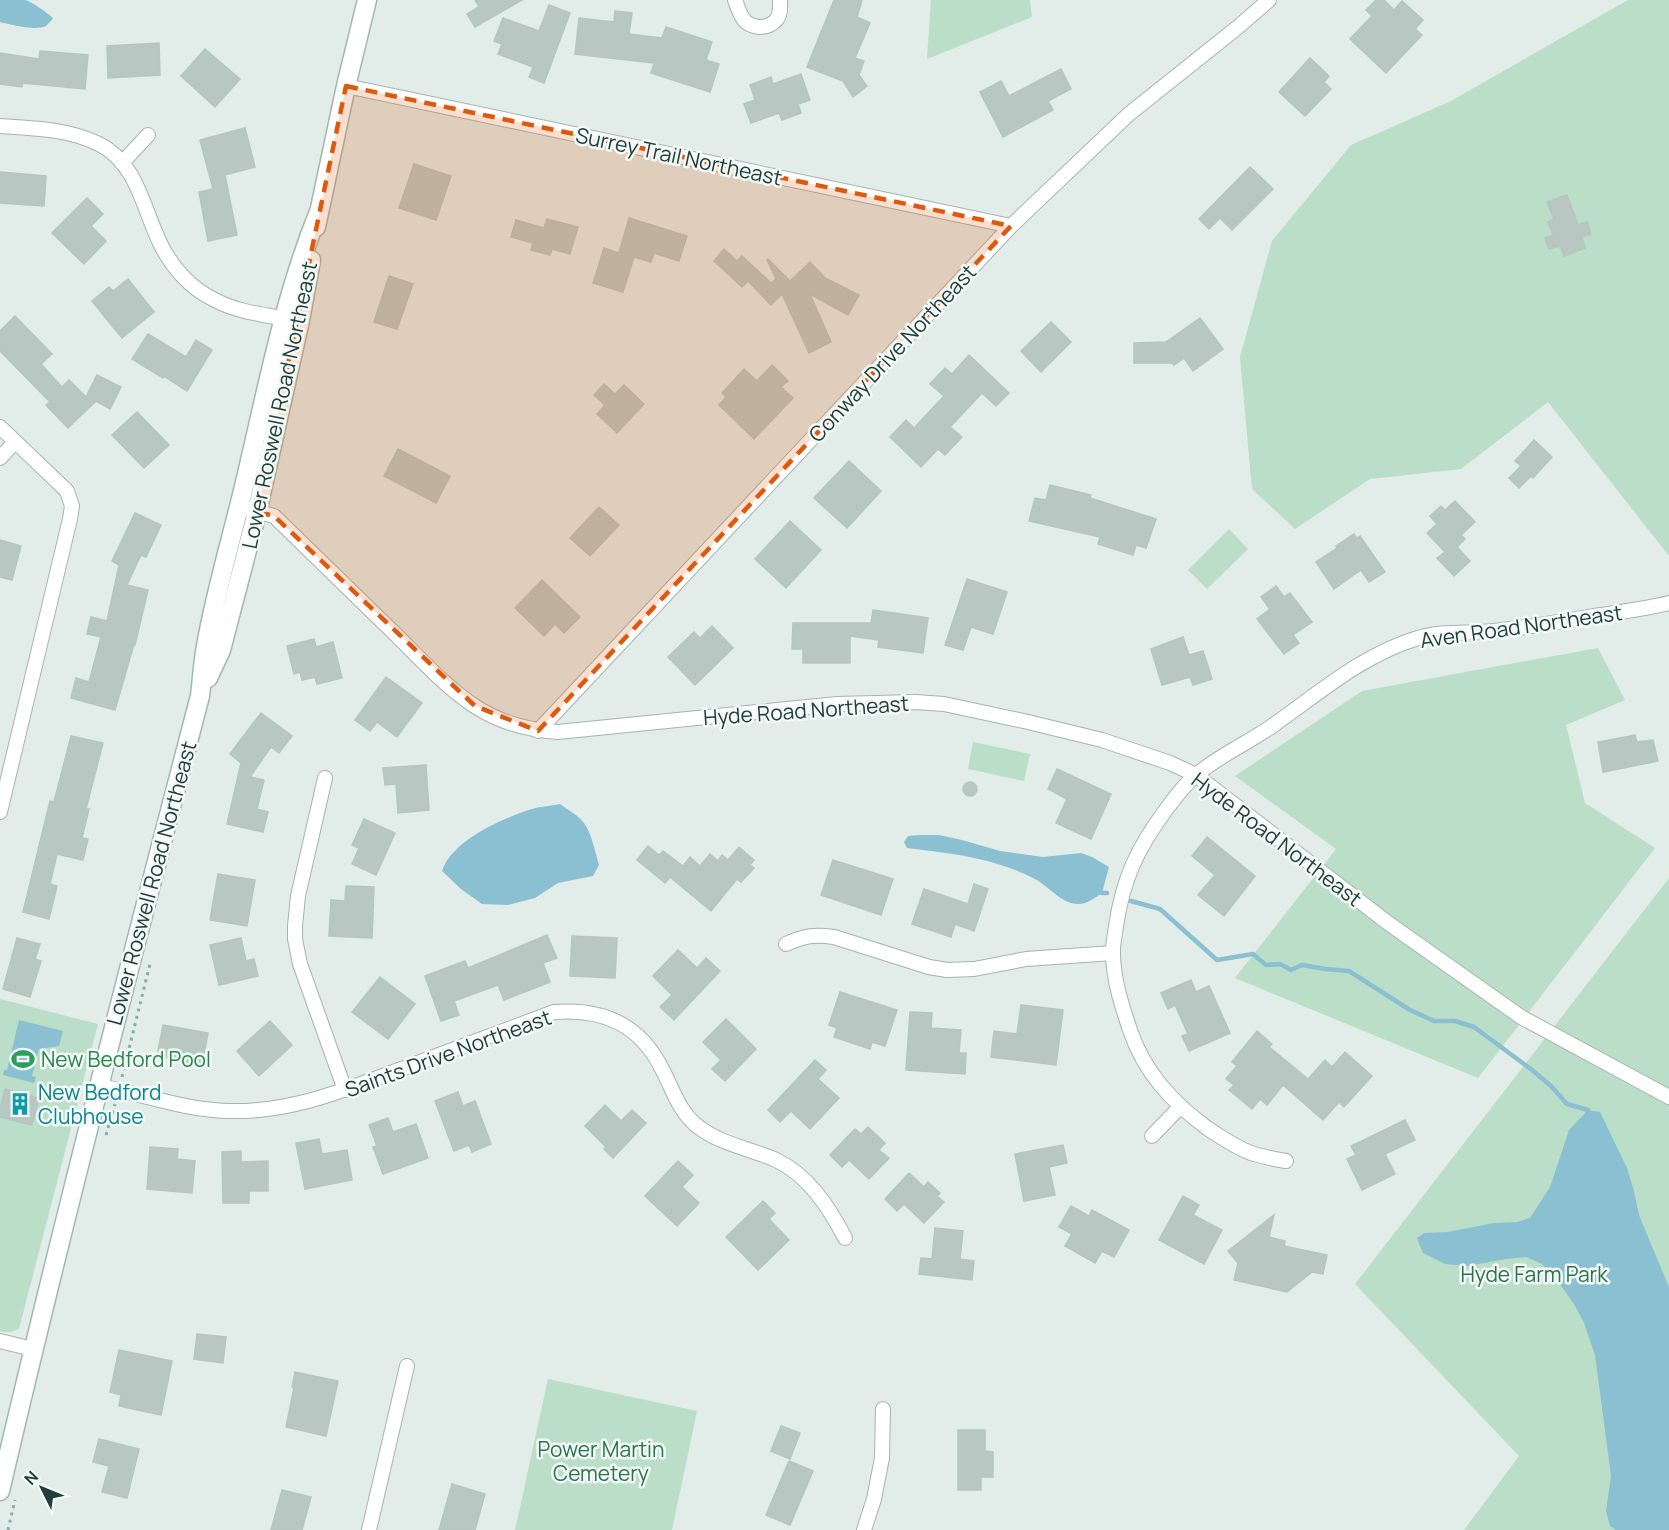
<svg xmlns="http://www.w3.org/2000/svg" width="1669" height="1530" font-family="Manrope,sans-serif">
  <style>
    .green { fill: #bbdec8 }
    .water { fill: #8ac0d1 }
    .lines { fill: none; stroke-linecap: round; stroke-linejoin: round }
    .stream { stroke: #8ac0d1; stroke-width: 4.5 }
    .building { fill: #b8c7c2; stroke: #b5c6c0; stroke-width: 1.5 }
    .street-casing { stroke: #a5b4b1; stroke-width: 16 }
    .secondary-casing { stroke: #a1b8b2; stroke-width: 21 }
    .path { stroke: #83b0a6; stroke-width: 3; stroke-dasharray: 3 4.5; stroke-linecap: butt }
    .street { stroke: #fff; stroke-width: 14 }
    .secondary { stroke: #fff; stroke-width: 18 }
    .marked { fill: #de580e; fill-opacity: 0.2; stroke: #de580e; stroke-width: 4.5; stroke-dasharray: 12 8; stroke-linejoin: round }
    .labels { text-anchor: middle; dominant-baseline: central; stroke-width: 5; stroke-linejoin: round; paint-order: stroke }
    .street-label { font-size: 21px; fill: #223e39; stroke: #f3f9f6 }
    .leisure-label { font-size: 21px; fill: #27864d; stroke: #f3f9f6; text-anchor: start }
    .culture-label { font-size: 21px; fill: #0d838f; stroke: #f3f9f6; text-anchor: start }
    .park-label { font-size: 21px; fill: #2c744f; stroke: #f3f9f6 }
  </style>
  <rect width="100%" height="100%" fill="#e2ece9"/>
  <g class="green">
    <path d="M931,0H1030L1032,17L927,59Z"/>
    <path d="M1628,0H1669V556L1548,402L1461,469L1370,479L1295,529L1252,489L1240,357L1272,241L1351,145L1451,101Z"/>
    <path d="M1229,529L1248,549L1207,589L1188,570Z"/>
    <path d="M1598,648L1625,700L1566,725L1585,803L1655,848L1478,1078L1235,978L1336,849L1235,776L1362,691Z"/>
    <path d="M973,742L1030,754L1024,781L968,769Z"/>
    <path d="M1669,878V1530H1464L1519,1456L1355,1284Z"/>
    <path d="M0,999L98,1024L19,1329C12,1332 7,1333 0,1331Z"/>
    <path d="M548,1379L697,1411L672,1530H515Z"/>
  </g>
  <g class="water">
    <path d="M0,0C8,0 17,0 25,0C31,1 49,14 53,18C52,20 47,25 46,26C35,31 12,25 0,22Z"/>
    <path d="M560,804C568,810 578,815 584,823C592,834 595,852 599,865L593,876L558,883L535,898L508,905L482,904L461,889L442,871C452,840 503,818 532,809C541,806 551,806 560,804Z"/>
    <path d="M919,835H939L962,840L1000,851L1043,857L1081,853L1092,857L1109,867L1102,893C1095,898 1086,905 1077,904C1060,903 1048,885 1033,878C994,858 950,853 907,848L904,842L908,836Z"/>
    <path d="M19,1020L63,1031L59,1046L39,1049L32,1076L36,1077L34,1083L3,1075L4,1070H7Z"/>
    <path d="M1588,1110L1600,1112L1627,1168L1634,1191L1639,1215L1669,1287V1530H1616L1610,1526L1606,1511L1611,1476L1595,1355L1584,1323L1574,1304L1559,1283L1542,1264L1526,1257L1506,1259L1468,1266L1445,1264L1423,1253L1417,1238L1424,1233L1448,1232L1494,1223L1517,1222L1530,1218L1550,1187L1569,1130Z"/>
  </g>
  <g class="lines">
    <g class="stream">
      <path d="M1102,893H1107"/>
      <path d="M1131,901L1160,909L1217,960L1253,954L1266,965L1280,964L1291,970L1302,965L1325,969L1349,971L1410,1010L1434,1021H1455L1474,1027L1532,1070L1551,1086L1567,1104L1588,1110"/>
    </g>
  </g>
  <g class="building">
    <path d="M475,0H522L475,27L467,14L479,7Z"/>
    <path d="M834,0H862L857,17L870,23L855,58L864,61L859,75L867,86L853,97L843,81L807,67Z"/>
    <path d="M1376,0H1384L1394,10L1402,1L1423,20L1415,29L1422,35L1386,73L1350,39L1372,16L1366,10Z"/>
    <path d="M549,5L570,13L544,83L529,77L533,67L498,54L502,44L494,41L503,18L539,31Z"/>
    <path d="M615,11L632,13L629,34L662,38L666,27L712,42L706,60L719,64L710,92L651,73L654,63L575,54L579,18L614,22Z"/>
    <path d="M159,43L160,75L108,78L107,46Z"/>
    <path d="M205,49L240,79L215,107L181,76Z"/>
    <path d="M40,51L88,55L85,89L22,83V87L0,84V53L39,59Z"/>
    <path d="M1310,58L1329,76L1324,82L1331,89L1305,116L1279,92Z"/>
    <path d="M1061,69L1071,89L1048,101L1053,110L1003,137L980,92L1001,81L1009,96Z"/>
    <path d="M801,74L810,100L798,104L801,113L782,120L779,113L751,123L744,104L755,100L750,85L771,77L773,84Z"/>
    <path d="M245,128L255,167L225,175L237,235L208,241L199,192L213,189L200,140Z"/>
    <path d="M414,164L451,176L436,220L399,208Z"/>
    <path d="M1250,167L1273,189L1232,230L1220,218L1209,229L1199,219Z"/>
    <path d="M0,172L46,176L44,206L0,203Z"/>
    <path d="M1567,195L1578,225L1587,222L1591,234L1582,237L1585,248L1564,256L1560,246L1549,249L1545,238L1553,235L1548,222L1554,219L1547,202Z"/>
    <path d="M87,198L103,214L91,226L106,241L84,264L52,233Z"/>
    <path d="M629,218L687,236L679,261L654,253L651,262L634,257L623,292L593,283L604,248L619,253Z"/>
    <path d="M547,219L578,227L570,254L552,249L550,255L531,250L533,243L511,237L516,220L544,228Z"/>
    <path d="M724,249L737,261L742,256L771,283L776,279L767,260L768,259L790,281L810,262L825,278L859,295L848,315L810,294L831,342L809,353L782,294L771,305L748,281L742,287L714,261Z"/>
    <path d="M389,276L413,284L397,329L374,322Z"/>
    <path d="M128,279L154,312L122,338L92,301L109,287L113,291Z"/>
    <path d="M15,316L52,354L41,364L62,387L69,380L86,397L97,375L121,387L110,409L96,401L68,428L46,405L50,402L0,351V331Z"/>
    <path d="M1200,318L1223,349L1193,371L1184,358L1174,365L1172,363H1134V343L1166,342Z"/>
    <path d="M1051,322L1071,342L1041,372L1021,351Z"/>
    <path d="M148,334L186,357L196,340L212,350L187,391L164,376L163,378L132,359Z"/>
    <path d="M969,355L1009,393L996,406L982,393L950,427L962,437L945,455L938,449L921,467L890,437L906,420L914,428L944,396L930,384L945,368L952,374Z"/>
    <path d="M772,365L788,381L781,387L793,398L754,439L719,405L726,397L722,393L744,369L757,381Z"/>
    <path d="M604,384L615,394L624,385L644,404L617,433L597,414L605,405L594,395Z"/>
    <path d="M137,412L169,445L144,468L112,435Z"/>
    <path d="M1534,440L1552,457L1533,478L1531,476L1519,488L1509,478L1521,466L1515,461Z"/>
    <path d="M398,449L450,476L436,503L384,476Z"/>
    <path d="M849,461L881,491L847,528L814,498Z"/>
    <path d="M1050,485L1091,495L1090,498L1156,519L1146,548L1136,545L1133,555L1098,544L1100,537L1029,521L1035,498L1046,500Z"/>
    <path d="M1455,501L1475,522L1461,535L1465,539L1457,547L1470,561L1454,576L1437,558L1445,552L1427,533L1437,524L1430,516L1441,506L1445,510Z"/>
    <path d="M599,507L619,525L590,556L570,538Z"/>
    <path d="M135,513L161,525L146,557L141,555L127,585L148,590L135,645L134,644L115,710L71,698L76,678L89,682L101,637L87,634L91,617L107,621L119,565L112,561Z"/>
    <path d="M790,521L821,550L786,588L755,559Z"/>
    <path d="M1354,534L1357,538L1360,536L1385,572L1369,582L1361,570L1334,589L1316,562L1337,548L1336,546Z"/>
    <path d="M0,540L21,546L12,580L0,577Z"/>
    <path d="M967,579L1007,592L993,634L971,627L963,650L945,645Z"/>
    <path d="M542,580L580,617L564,633L555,624L544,636L515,608Z"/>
    <path d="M1276,586L1284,597L1290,593L1312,622L1293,635L1299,643L1284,654L1257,619L1270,609L1261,597Z"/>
    <path d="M873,610L928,618L923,653L878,647L879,640L850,636V663H803V649H792L793,623H871Z"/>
    <path d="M712,626L733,648L695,685L668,657L694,632L700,638Z"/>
    <path d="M1183,637L1189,655L1203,651L1212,679L1193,685L1190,677L1162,685L1151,649Z"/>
    <path d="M314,639L316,647L333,642L342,678L317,684L315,677L302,680L300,672L294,674L287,646Z"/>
    <path d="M386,677L422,703L397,737L377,722L370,731L355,720Z"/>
    <path d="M261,713L292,736L279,753L271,747L250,777L264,780L257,809L268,812L263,832L227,824L241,763L230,754Z"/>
    <path d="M1635,735L1637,742L1653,740L1658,761L1603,772L1598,742Z"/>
    <path d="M71,736L103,743L86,809H89L82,838L88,839L83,860L57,854L50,884L57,886L49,919L23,912L50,801L54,802Z"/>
    <path d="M426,765L429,810L398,813L396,784L385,785L383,768Z"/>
    <path d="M1057,769L1111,794L1091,839L1056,823L1067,799L1048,789Z"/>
    <circle cx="970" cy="789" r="7"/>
    <path d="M364,819L395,833L376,875L352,864L359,848L352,845Z"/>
    <path d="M1207,837L1255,876L1224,916L1198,895L1215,875L1192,856Z"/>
    <path d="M648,846L659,855L663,851L683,866L690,857L700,866L710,854L718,861L722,855L728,860L739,847L754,860L750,865L754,868L741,882L737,879L711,911L670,877L665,883L637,860Z"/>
    <path d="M833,860L893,879L881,915L821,895Z"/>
    <path d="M218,874L255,880L247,926L210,920Z"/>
    <path d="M974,884L988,889L974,931L955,924L951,937L912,924L924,889L968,904Z"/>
    <path d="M346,886L374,887L372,938L329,936L331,900L345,901Z"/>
    <path d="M547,935L557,958L543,963L550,982L504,1000L498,985L454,1001L459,1015L441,1021L425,976L465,961L468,968Z"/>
    <path d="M572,936L617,938L615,978L570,976Z"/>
    <path d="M17,938L40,944L35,959L41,961L30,997L3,989Z"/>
    <path d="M241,938L246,961L254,959L258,976L219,985L210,945Z"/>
    <path d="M678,950L697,968L706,958L720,971L674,1020L660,1007L672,995L653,976Z"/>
    <path d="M380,977L415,1004L388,1039L352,1012Z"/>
    <path d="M1191,980L1196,992L1209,986L1230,1033L1189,1051L1182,1036L1188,1034L1175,1005L1168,1009L1161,993Z"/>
    <path d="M840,992L897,1010L885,1046L872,1042L870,1049L834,1037L837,1028L829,1025Z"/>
    <path d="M1021,1005L1063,1010L1056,1065L991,1057L994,1031L1017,1034Z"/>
    <path d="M910,1012L932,1013L931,1028L961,1030L959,1053H966L965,1074L906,1070Z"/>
    <path d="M726,1019L756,1049L725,1081L712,1069L721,1060L703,1042Z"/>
    <path d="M270,1021L292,1045L259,1076L237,1051Z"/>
    <path d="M163,1025L208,1033L202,1065L157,1056Z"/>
    <path d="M1257,1031L1272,1044L1269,1047L1308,1079L1325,1060L1332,1067L1345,1052L1372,1076L1344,1107L1339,1102L1323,1120L1283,1085L1267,1105L1260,1099L1252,1109L1229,1090L1234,1085L1226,1079L1237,1066L1232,1062Z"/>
    <path d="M815,1060L826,1070L818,1079L839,1098L810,1129L791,1111L780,1122L768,1110Z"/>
    <path d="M5,1089L39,1098L32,1125L0,1117V1110Z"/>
    <path d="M458,1092L463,1106L475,1101L491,1144L472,1152L469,1145L454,1151L435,1101Z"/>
    <path d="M605,1105L621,1121L632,1110L646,1123L613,1158L604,1149L606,1147L585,1126Z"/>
    <path d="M388,1118L393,1132L416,1124L428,1158L383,1174L373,1147L377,1146L369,1125Z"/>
    <path d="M1405,1120L1415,1140L1385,1154L1395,1174L1362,1190L1347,1159L1356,1155L1351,1146Z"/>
    <path d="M868,1127L885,1143L879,1150L889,1158L869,1179L849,1160L842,1167L830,1155L855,1129L861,1134Z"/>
    <path d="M319,1139L322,1154L347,1150L352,1180L305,1189L296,1143Z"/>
    <path d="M1063,1145L1067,1163L1049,1167L1055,1195L1024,1201L1015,1154Z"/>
    <path d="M150,1147L178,1149L177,1159L195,1161L192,1193L147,1189Z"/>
    <path d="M241,1151V1162L268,1161V1191H249V1203H223L222,1152Z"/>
    <path d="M678,1161L693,1175L682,1187L699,1203L677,1226L645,1196Z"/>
    <path d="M909,1173L924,1187L928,1182L940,1193L937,1196L944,1202L924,1223L904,1204L897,1211L885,1199Z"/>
    <path d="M1183,1196L1199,1205L1193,1215L1222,1230L1204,1264L1159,1240Z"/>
    <path d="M763,1201L775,1213L769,1219L789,1240L758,1270L726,1237Z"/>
    <path d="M1071,1206L1089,1216L1092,1210L1129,1230L1114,1257L1102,1251L1095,1263L1065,1246L1072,1234L1059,1227Z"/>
    <path d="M1274,1215L1269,1237L1285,1241L1284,1246L1327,1255L1323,1274L1312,1272L1287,1292L1234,1280L1238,1263L1228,1251Z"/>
    <path d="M935,1228L963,1231L960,1259L974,1261L972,1280L919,1274L921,1258L932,1259Z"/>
    <path d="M197,1334L226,1337L223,1363L194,1359Z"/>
    <path d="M119,1350L172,1361L161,1415L119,1406L121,1395L110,1392Z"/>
    <path d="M295,1372L338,1381L326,1436L286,1427L294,1388L292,1387Z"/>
    <path d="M781,1426L800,1433L790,1459L771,1451Z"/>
    <path d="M958,1430H985V1451L993,1452V1477H981V1490H958Z"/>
    <path d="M99,1439L139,1449L127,1498L102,1492L109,1466L93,1462Z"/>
    <path d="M789,1461L813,1471L790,1525L766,1515Z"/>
    <path d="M452,1484L485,1494L475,1530H439Z"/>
    <path d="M282,1490L311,1497L302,1530H271Z"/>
  </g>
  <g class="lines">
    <g class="street-casing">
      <g id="street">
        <path d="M735,0C738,7 740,17 746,22C755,29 769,29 777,19C781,13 780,7 780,0"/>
        <path d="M346,86L1011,226"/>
        <path d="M0,126C33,128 68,129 99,144C137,163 143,208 160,243C171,266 190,288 213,299C236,312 266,315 292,320"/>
        <path d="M122,163L148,135"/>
        <path d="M0,427L67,491L72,506L70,519L0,812"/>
        <path d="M0,458L15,442"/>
        <path d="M249,509L274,516C313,554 352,592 391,630C418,656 444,686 476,707C501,723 528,730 558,732L837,704L915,702L944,704L1028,722L1102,740L1170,763L1196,775L1388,923L1521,1017L1669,1097"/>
        <path d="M538,731L1011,226L1129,114L1238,27L1269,0"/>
        <path d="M325,778L298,896L295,926V939L300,964L345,1090"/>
        <path d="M786,944C804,936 814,934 834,937L929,967L947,970L974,969L1026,959L1113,953"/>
        <path d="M99,1086C143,1094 184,1110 228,1111C291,1113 347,1089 404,1068C454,1049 504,1031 554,1012C604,1008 641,1025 663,1071C673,1090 679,1111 696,1125C719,1144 749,1148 776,1160C808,1175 829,1207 845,1238"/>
        <path d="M1152,1136L1180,1107"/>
        <path d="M1286,1161C1274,1159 1263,1157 1251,1153C1235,1147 1221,1137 1207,1128C1172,1102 1144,1072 1130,1030C1122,1006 1114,982 1113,956C1112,946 1115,936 1116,926C1123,879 1137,849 1165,811C1174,799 1183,786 1195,776C1219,755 1249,743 1275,724C1320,692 1364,654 1418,638C1442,630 1469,634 1494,631C1527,627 1561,622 1594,616C1619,612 1644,609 1669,603"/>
        <path d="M0,1341L33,1349"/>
        <path d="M369,1530L407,1366"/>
        <path d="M864,1530L874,1499L882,1458L883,1409"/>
      </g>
    </g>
    <g class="secondary-casing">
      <g id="secondary">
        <path d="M316,227L346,86L367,0"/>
        <path d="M208,678L221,650L257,512L300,321L311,260"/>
        <path d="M0,1491C62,1225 131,960 200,696C202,679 203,662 206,646C216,589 233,534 246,478C267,389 284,299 318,214"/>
      </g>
    </g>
    <g class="path">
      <path d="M122,1077L150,964"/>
      <path d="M106,1135L115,1104"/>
      <path d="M8,1530L15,1500"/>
    </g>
    <use href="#street" class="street"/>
    <use href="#secondary" class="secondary"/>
  </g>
  <path class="marked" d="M346,86L1011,226L538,731L475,706L274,516L257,512Z"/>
  <defs>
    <g id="stadium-bare" transform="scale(1.8)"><path d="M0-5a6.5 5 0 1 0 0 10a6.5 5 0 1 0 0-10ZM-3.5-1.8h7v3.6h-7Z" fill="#2e9e5b" stroke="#f3f9f6" stroke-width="2.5" paint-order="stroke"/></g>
    <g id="building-bare" transform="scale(1.8)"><path d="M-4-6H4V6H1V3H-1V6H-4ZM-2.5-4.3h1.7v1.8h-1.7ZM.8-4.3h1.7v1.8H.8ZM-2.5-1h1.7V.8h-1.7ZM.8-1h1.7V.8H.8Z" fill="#0f9aa8" stroke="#f3f9f6" stroke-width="2.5" paint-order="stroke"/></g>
  </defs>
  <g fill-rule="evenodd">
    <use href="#stadium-bare" x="23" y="1059"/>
    <use href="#building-bare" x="20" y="1104"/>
  </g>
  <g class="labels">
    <g class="street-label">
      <text transform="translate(679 156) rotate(12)">Surrey Trail Northeast</text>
      <text transform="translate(892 353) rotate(-47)">Conway Drive Northeast</text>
      <text transform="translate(279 405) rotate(-78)">Lower Roswell Road Northeast</text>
      <text transform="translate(1521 626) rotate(-8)">Aven Road Northeast</text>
      <text transform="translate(806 710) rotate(-4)">Hyde Road Northeast</text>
      <text transform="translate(1277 839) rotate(37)">Hyde Road Northeast</text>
      <text transform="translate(151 883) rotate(-75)">Lower Roswell Road Northeast</text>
      <text transform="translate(448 1053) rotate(-20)">Saints Drive Northeast</text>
    </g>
    <g class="leisure-label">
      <text x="41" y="1059">New Bedford Pool</text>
    </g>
    <g class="culture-label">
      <text x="38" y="1092">New Bedford<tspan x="38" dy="24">Clubhouse</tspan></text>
    </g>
    <g class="park-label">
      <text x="1534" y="1274">Hyde Farm Park</text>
      <text x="601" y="1449">Power Martin<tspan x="601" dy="24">Cemetery</tspan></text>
    </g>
  </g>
  <g transform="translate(42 1488) rotate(313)" stroke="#f3f9f6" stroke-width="4.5" paint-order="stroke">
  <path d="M0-4.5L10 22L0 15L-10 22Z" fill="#223e39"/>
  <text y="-9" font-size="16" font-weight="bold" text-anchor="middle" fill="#223e39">N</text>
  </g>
</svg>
